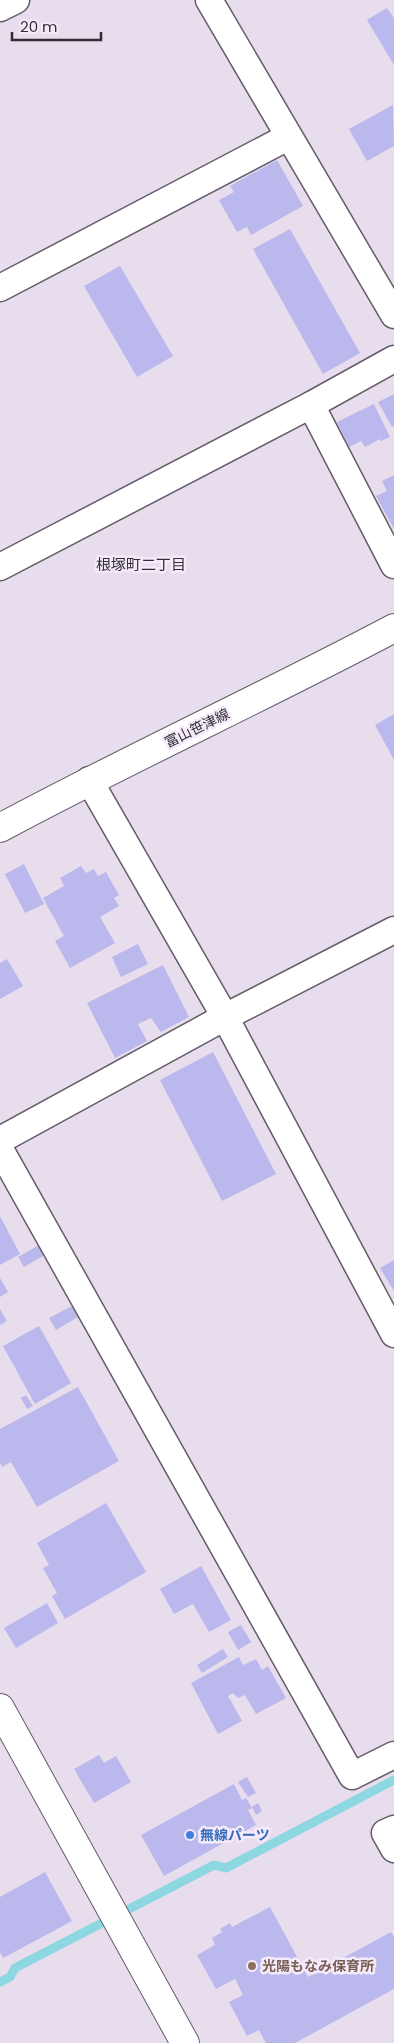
<svg xmlns="http://www.w3.org/2000/svg" width="394" height="2043" font-family="Poppins,'Noto Sans JP',sans-serif">
  <style>
    .lines { fill: none; stroke-linecap: round; stroke-linejoin: round }
    .stream { stroke: #8dd7e2; stroke-width: 9 }
    .building { fill: #bab8ed }
    .minor-casing { stroke: #645b68; stroke-width: 29 }
    .tertiary-casing { stroke: #645b68; stroke-width: 30 }
    .primary-casing { stroke: #645b68; stroke-width: 30 }
    .minor { stroke: #fff; stroke-width: 26 }
    .tertiary { stroke: #fff; stroke-width: 28 }
    .primary { stroke: #fff; stroke-width: 28 }
    .shop-dot { fill: #3f7fe0; stroke: #f5eafa; stroke-width: 2 }
    .education-dot { fill: #8d6e63; stroke: #f5eafa; stroke-width: 2 }
    .labels { text-anchor: middle; dominant-baseline: central; stroke-width: 5; stroke-linejoin: round; paint-order: stroke }
    .street-label { font-size: 14px; fill: #312d33; stroke: #f5eafa }
    .shop-label { font-size: 14px; font-weight: bold; fill: #366cbe; stroke: #f5eafa; text-anchor: start }
    .education-label { font-size: 14px; font-weight: bold; fill: #785e54; stroke: #f5eafa; text-anchor: start }
    .neighbourhood-label { font-size: 15px; fill: #312d33; stroke: #f5eafa }
  </style>
  <rect width="100%" height="100%" fill="#e8dded"/>
  <g class="lines">
    <path class="stream" d="M0,1982L10,1977L15,1968L214,1865L226,1868L394,1780"/>
  </g>
  <g class="building">
    <path d="M387,8L394,18V65L367,20Z"/>
    <path d="M393,105L394,146L367,161L349,129Z"/>
    <path d="M277,160L303,206L251,235L247,227L237,232L219,200L234,192L230,186Z"/>
    <path d="M290,229L360,353L323,374L253,249Z"/>
    <path d="M120,266L173,356L137,377L84,286Z"/>
    <path d="M394,394V426L392,427L378,402Z"/>
    <path d="M374,404L390,437L381,441L380,439L365,447L361,441L349,447L337,422Z"/>
    <path d="M394,475V529L376,496L387,491L382,481Z"/>
    <path d="M394,714V760L375,725Z"/>
    <path d="M24,864L44,904L25,913L5,874Z"/>
    <path d="M81,866L86,873L94,869L98,876L106,872L119,895L114,898L119,906L100,917L115,943L70,968L55,941L64,936L43,898L64,886L60,878Z"/>
    <path d="M138,944L148,964L121,977L112,957Z"/>
    <path d="M7,959L23,986L0,999V963Z"/>
    <path d="M163,965L189,1017L161,1032L151,1018L138,1024L147,1041L115,1058L87,1003Z"/>
    <path d="M213,1052L276,1174L222,1201L160,1080Z"/>
    <path d="M0,1216L20,1254L0,1265Z"/>
    <path d="M39,1245L45,1255L24,1267L18,1257Z"/>
    <path d="M394,1260V1291L380,1268Z"/>
    <path d="M0,1278L8,1292L0,1297Z"/>
    <path d="M72,1306L78,1317L56,1330L49,1318Z"/>
    <path d="M0,1309L7,1321L0,1325Z"/>
    <path d="M39,1326L71,1383L35,1404L3,1346Z"/>
    <path d="M78,1387L119,1461L37,1507L11,1462L2,1467L0,1462V1429Z"/>
    <path d="M26,1395L33,1406L27,1409L21,1398Z"/>
    <path d="M106,1503L146,1572L65,1619L52,1596L57,1593L43,1568L49,1565L37,1543Z"/>
    <path d="M201,1566L231,1620L209,1632L193,1604L174,1614L160,1589Z"/>
    <path d="M47,1603L58,1623L16,1648L4,1628Z"/>
    <path d="M241,1625L251,1642L238,1650L228,1632Z"/>
    <path d="M223,1649L228,1657L202,1673L197,1665Z"/>
    <path d="M239,1657L243,1665L256,1659L262,1670L268,1666L286,1698L256,1714L245,1695L238,1698L233,1693L228,1696L242,1721L218,1734L191,1683Z"/>
    <path d="M99,1755L104,1763L116,1756L131,1782L94,1803L74,1769Z"/>
    <path d="M247,1777L256,1793L248,1797L238,1782Z"/>
    <path d="M234,1784L242,1800L246,1798L252,1808L248,1810L256,1825L164,1876L141,1835Z"/>
    <path d="M258,1803L262,1811L256,1815L252,1807Z"/>
    <path d="M45,1872L72,1921L3,1958L0,1952V1897Z"/>
    <path d="M270,1907L308,1977L391,1932L394,1937V1989L295,2043H266L259,2030L247,2036L229,2002L243,1995L235,1979L216,1989L197,1955L215,1945L212,1938L222,1932L220,1929L230,1923L232,1927Z"/>
  </g>
  <g class="lines">
    <g class="minor-casing">
      <g id="minor">
        <path d="M209,0L394,315"/>
        <path d="M0,8L16,0"/>
        <path d="M0,288L288,137"/>
        <path d="M311,405L394,565"/>
        <path d="M0,567L311,405L394,359"/>
        <path d="M89,780L225,1017L394,1334"/>
        <path d="M0,1140L225,1017L394,930"/>
        <path d="M0,1149L352,1776L394,1755"/>
        <path d="M394,1829L385,1833L394,1849"/>
      </g>
    </g>
    <g class="tertiary-casing">
      <path id="tertiary" d="M0,1708L185,2043"/>
    </g>
    <g class="primary-casing">
      <path id="primary" d="M0,828C130,758 264,697 394,628"/>
    </g>
    <use href="#minor" class="minor"/>
    <use href="#tertiary" class="tertiary"/>
    <use href="#primary" class="primary"/>
  </g>
  <circle class="shop-dot" cx="190" cy="1835" r="5"/>
  <circle class="education-dot" cx="252" cy="1966" r="5"/>
  <g class="labels">
    <g class="street-label">
      <text transform="translate(197 728) rotate(-26)">富山笹津線</text>
    </g>
    <g class="shop-label">
      <text x="200" y="1835">無線パーツ</text>
    </g>
    <g class="education-label">
      <text x="262" y="1966">光陽もなみ保育所</text>
    </g>
    <g class="neighbourhood-label">
      <text x="141" y="564">根塚町二丁目</text>
    </g>
  </g>
  <path d="M12 32v8h89v-8" fill="none" stroke="#312d33" stroke-width="2.5"/>
  <text x="20" y="32" font-size="15" fill="#312d33" stroke="#f5eafa" stroke-width="4" paint-order="stroke">20 m</text>
</svg>
